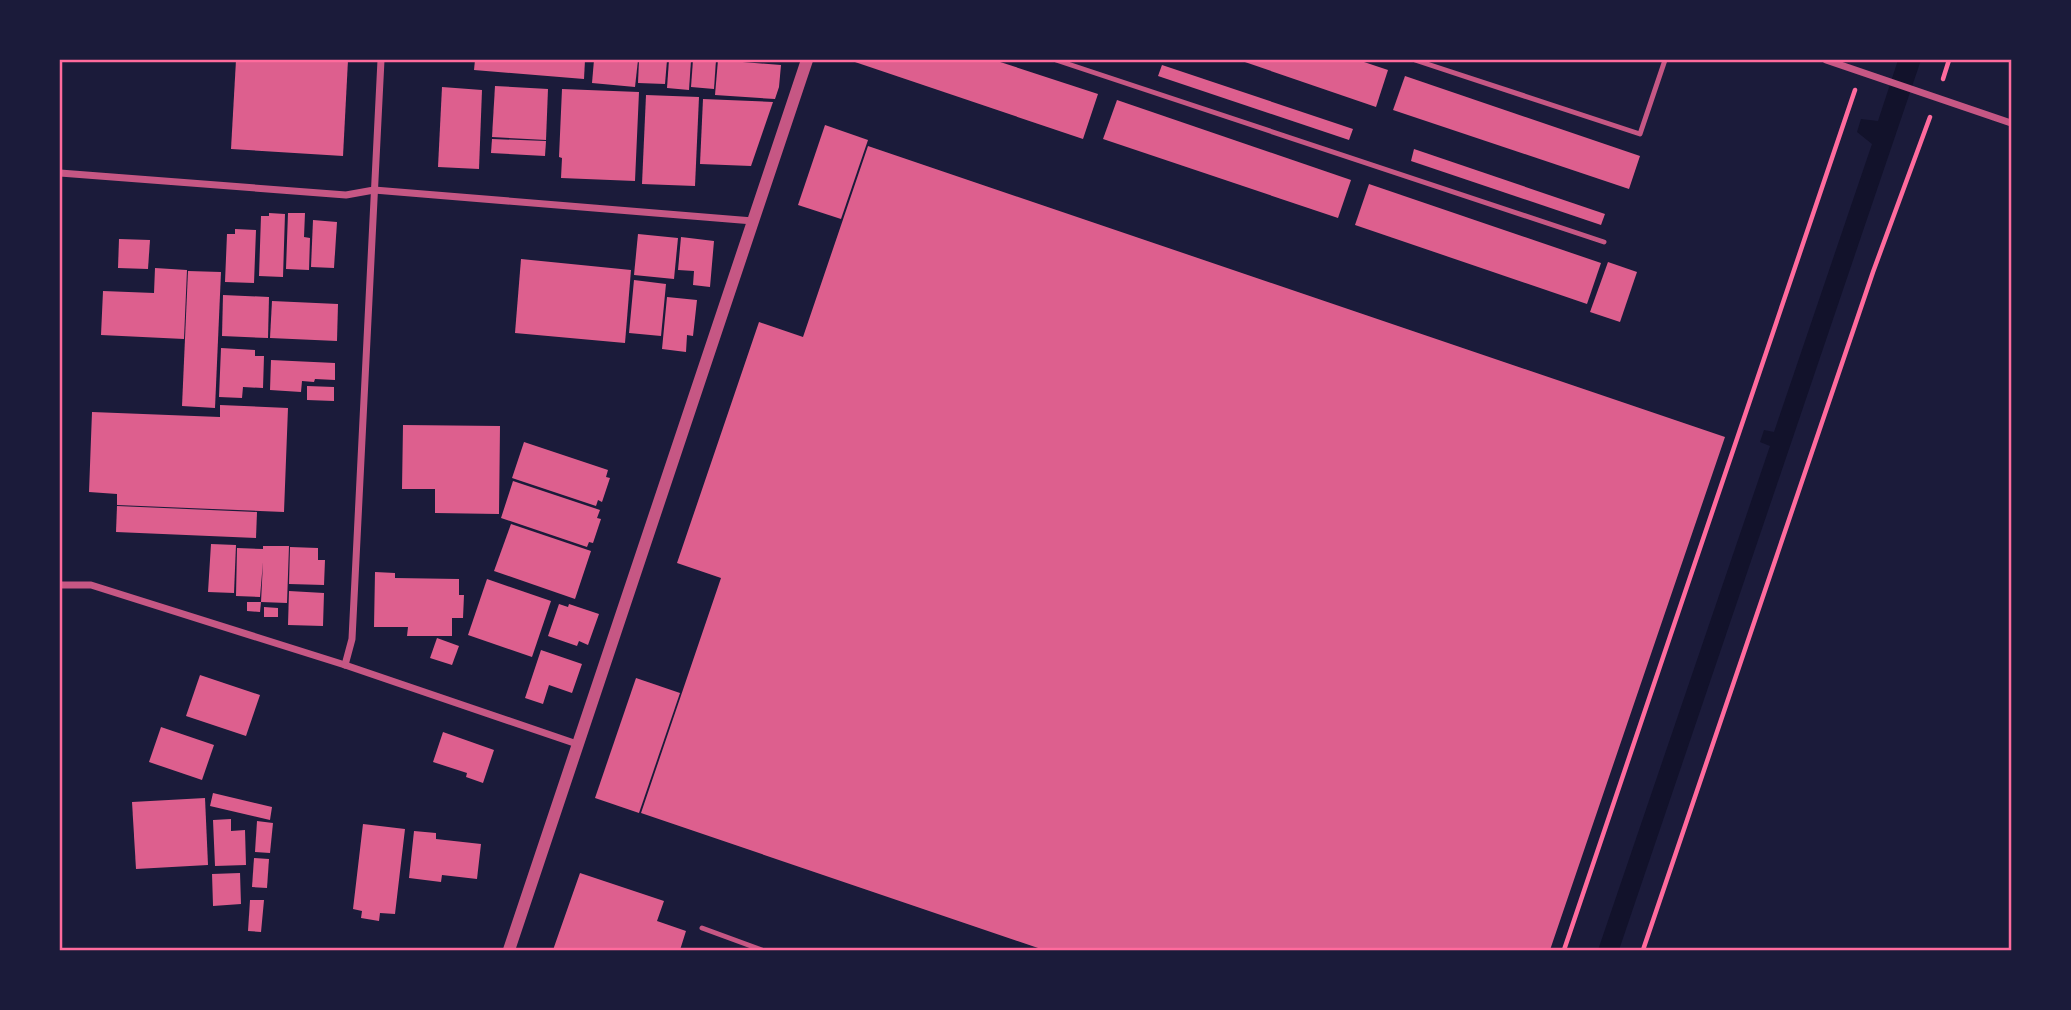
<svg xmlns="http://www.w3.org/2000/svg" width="2071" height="1010" font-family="'Asap Condensed',sans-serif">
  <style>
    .water { fill: #12122b }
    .building { fill: #dd5f8e }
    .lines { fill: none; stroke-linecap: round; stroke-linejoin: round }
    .path { stroke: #ff6b9d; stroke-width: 4.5 }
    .service { stroke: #c65784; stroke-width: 5 }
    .minor { stroke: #c65784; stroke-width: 7 }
    .tertiary { stroke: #c65784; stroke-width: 12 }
    .neatline { fill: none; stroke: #ff6b9d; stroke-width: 2.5 }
  </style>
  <rect width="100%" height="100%" fill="#1b1b3a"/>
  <path class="water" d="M1898,60H1921L1619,950H1598L1770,446L1760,442L1764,430L1774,432L1872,144L1857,132L1861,119L1878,121Z"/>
  <g class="building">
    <path d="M236,60H348L343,156L231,149Z"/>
    <path d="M475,60H585L584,79L474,70Z"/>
    <path d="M594,60H638L635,87L592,83Z"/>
    <path d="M639,60H667L665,84L638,83Z"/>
    <path d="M669,60H691L689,90L667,88Z"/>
    <path d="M693,60H716L714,89L691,87Z"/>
    <path d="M718,60L781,65L779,87L775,99L715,95Z"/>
    <path d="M849,60H994L1098,94L1083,139Z"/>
    <path d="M1239,60H1358L1388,70L1376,107Z"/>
    <path d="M1162,65L1353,129L1349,140L1158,76Z"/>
    <path d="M1405,76L1640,156L1629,189L1393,110Z"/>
    <path d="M495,86L548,89L546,140L492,137Z"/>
    <path d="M442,87L482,90L479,169L438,167Z"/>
    <path d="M562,89L639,92L635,181L561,178L562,158L559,157Z"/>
    <path d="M646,95L699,97L695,186L642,184Z"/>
    <path d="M703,99L773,102L751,166L700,164Z"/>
    <path d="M1117,100L1351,180L1338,218L1103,139Z"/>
    <path d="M825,125L868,140L841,219L798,205Z"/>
    <path d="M492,139L546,141L545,156L491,153Z"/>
    <path d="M868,146L1725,437L1550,950H1044L641,813L721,578L677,563L759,322L803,337Z"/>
    <path d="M1414,149L1605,214L1601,225L1411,161Z"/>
    <path d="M1369,184L1601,263L1587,304L1355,225Z"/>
    <path d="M269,213L285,214L283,277L259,276L261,216H269Z"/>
    <path d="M288,213H305L304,237L310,238L309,270L286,269Z"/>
    <path d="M313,220L337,222L334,268L311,267Z"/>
    <path d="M235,229L256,230L254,283L225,282L227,234H235Z"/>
    <path d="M638,234L678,238L674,279L634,275Z"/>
    <path d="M681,237L714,241L710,287L693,285L694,271L678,270Z"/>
    <path d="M119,239L150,240L148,269L118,268Z"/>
    <path d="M521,259L631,270L625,343L515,333Z"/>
    <path d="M1608,262L1637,272L1620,322L1590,312Z"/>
    <path d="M155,268L187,270L184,339L101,335L103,291L154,293Z"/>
    <path d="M188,271L221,272L215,408L182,406Z"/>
    <path d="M634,280L666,284L661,336L629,333Z"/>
    <path d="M223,295L269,297L268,338L222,336Z"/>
    <path d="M667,297L697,300L693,336L687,335L686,352L662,349Z"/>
    <path d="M272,301L338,304L337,341L270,338Z"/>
    <path d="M221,348L255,350V356H264L263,388L243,387L242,398L219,397Z"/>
    <path d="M271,360L335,363V380L315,379L314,382L302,381L301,392L270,390Z"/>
    <path d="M307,386L334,387V401L307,400Z"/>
    <path d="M220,405L288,408L284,512L117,505V494L89,492L92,412L220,417Z"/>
    <path d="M403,425L500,426L499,514L435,513V489H402Z"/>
    <path d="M524,442L608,470L606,477L610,478L602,502L598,500L596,506L512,478Z"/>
    <path d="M513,481L600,510L597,518L601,519L593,543L589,542L587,547L501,518Z"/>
    <path d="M117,506L257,512L256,538L116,532Z"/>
    <path d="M511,524L591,551L575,599L494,571Z"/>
    <path d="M211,544L236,545L234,593L208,592Z"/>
    <path d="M263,546H289L287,603L261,602L263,562L260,597L236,596L237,548L263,549Z"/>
    <path d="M290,547L318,548V560H325L324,585L289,584Z"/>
    <path d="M375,572L395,573V578L459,579V595H464L463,618H452V636H407L408,627H374Z"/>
    <path d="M487,579L551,601L532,657L468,635Z"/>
    <path d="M289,591L324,593L323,626L288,625Z"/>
    <path d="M247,602H261L260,612L247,611Z"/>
    <path d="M559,604L568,607L569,604L599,614L588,645L579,641L577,646L548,636Z"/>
    <path d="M264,607L278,608V617H264Z"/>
    <path d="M437,638L459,646L452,665L430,658Z"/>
    <path d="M541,650L582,664L572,693L549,685L543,704L525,698Z"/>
    <path d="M200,675L260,695L246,736L186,716Z"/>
    <path d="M636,678L680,693L639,813L595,798Z"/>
    <path d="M161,727L214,745L202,780L149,762Z"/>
    <path d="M443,732L494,750L483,783L466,777L467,773L433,762Z"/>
    <path d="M213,793L272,807L270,820L210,806Z"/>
    <path d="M205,798L208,865L136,869L132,802Z"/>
    <path d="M231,819V831L245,830L246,865L215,866L213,820Z"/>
    <path d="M257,821L273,823L270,853L255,852Z"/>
    <path d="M363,824L405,829L395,914L380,913L379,921L361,918L362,911L353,909Z"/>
    <path d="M414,831L436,833V839L481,844L477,879L442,875L441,882L409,878Z"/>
    <path d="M254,858L269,859L267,888L252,887Z"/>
    <path d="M240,873L241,904L213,906L212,874Z"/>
    <path d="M580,873L664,901L657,921L686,931L680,950H553Z"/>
    <path d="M250,900H264L261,932L248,931Z"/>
  </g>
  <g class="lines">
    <g class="path">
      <path d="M1943,79L1949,60"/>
      <path d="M1564,950L1855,90"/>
      <path d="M1643,950L1873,272L1930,117"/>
    </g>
    <g class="service">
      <path d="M1056,60L1604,242"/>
      <path d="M1415,60L1640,134L1665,60"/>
      <path d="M702,928L762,950"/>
    </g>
    <g class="minor">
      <path d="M1826,60L2011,123"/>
      <path d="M60,173L346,195L374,190L753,221"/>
      <path d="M60,585H91L345,665L577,744"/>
      <path d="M345,665L352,639L381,60"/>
    </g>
    <path class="tertiary" d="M509,950L807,60"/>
  </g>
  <rect width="2071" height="1010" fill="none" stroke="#1b1b3a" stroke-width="122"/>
  <rect x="61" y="61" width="1949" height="888" class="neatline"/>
</svg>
